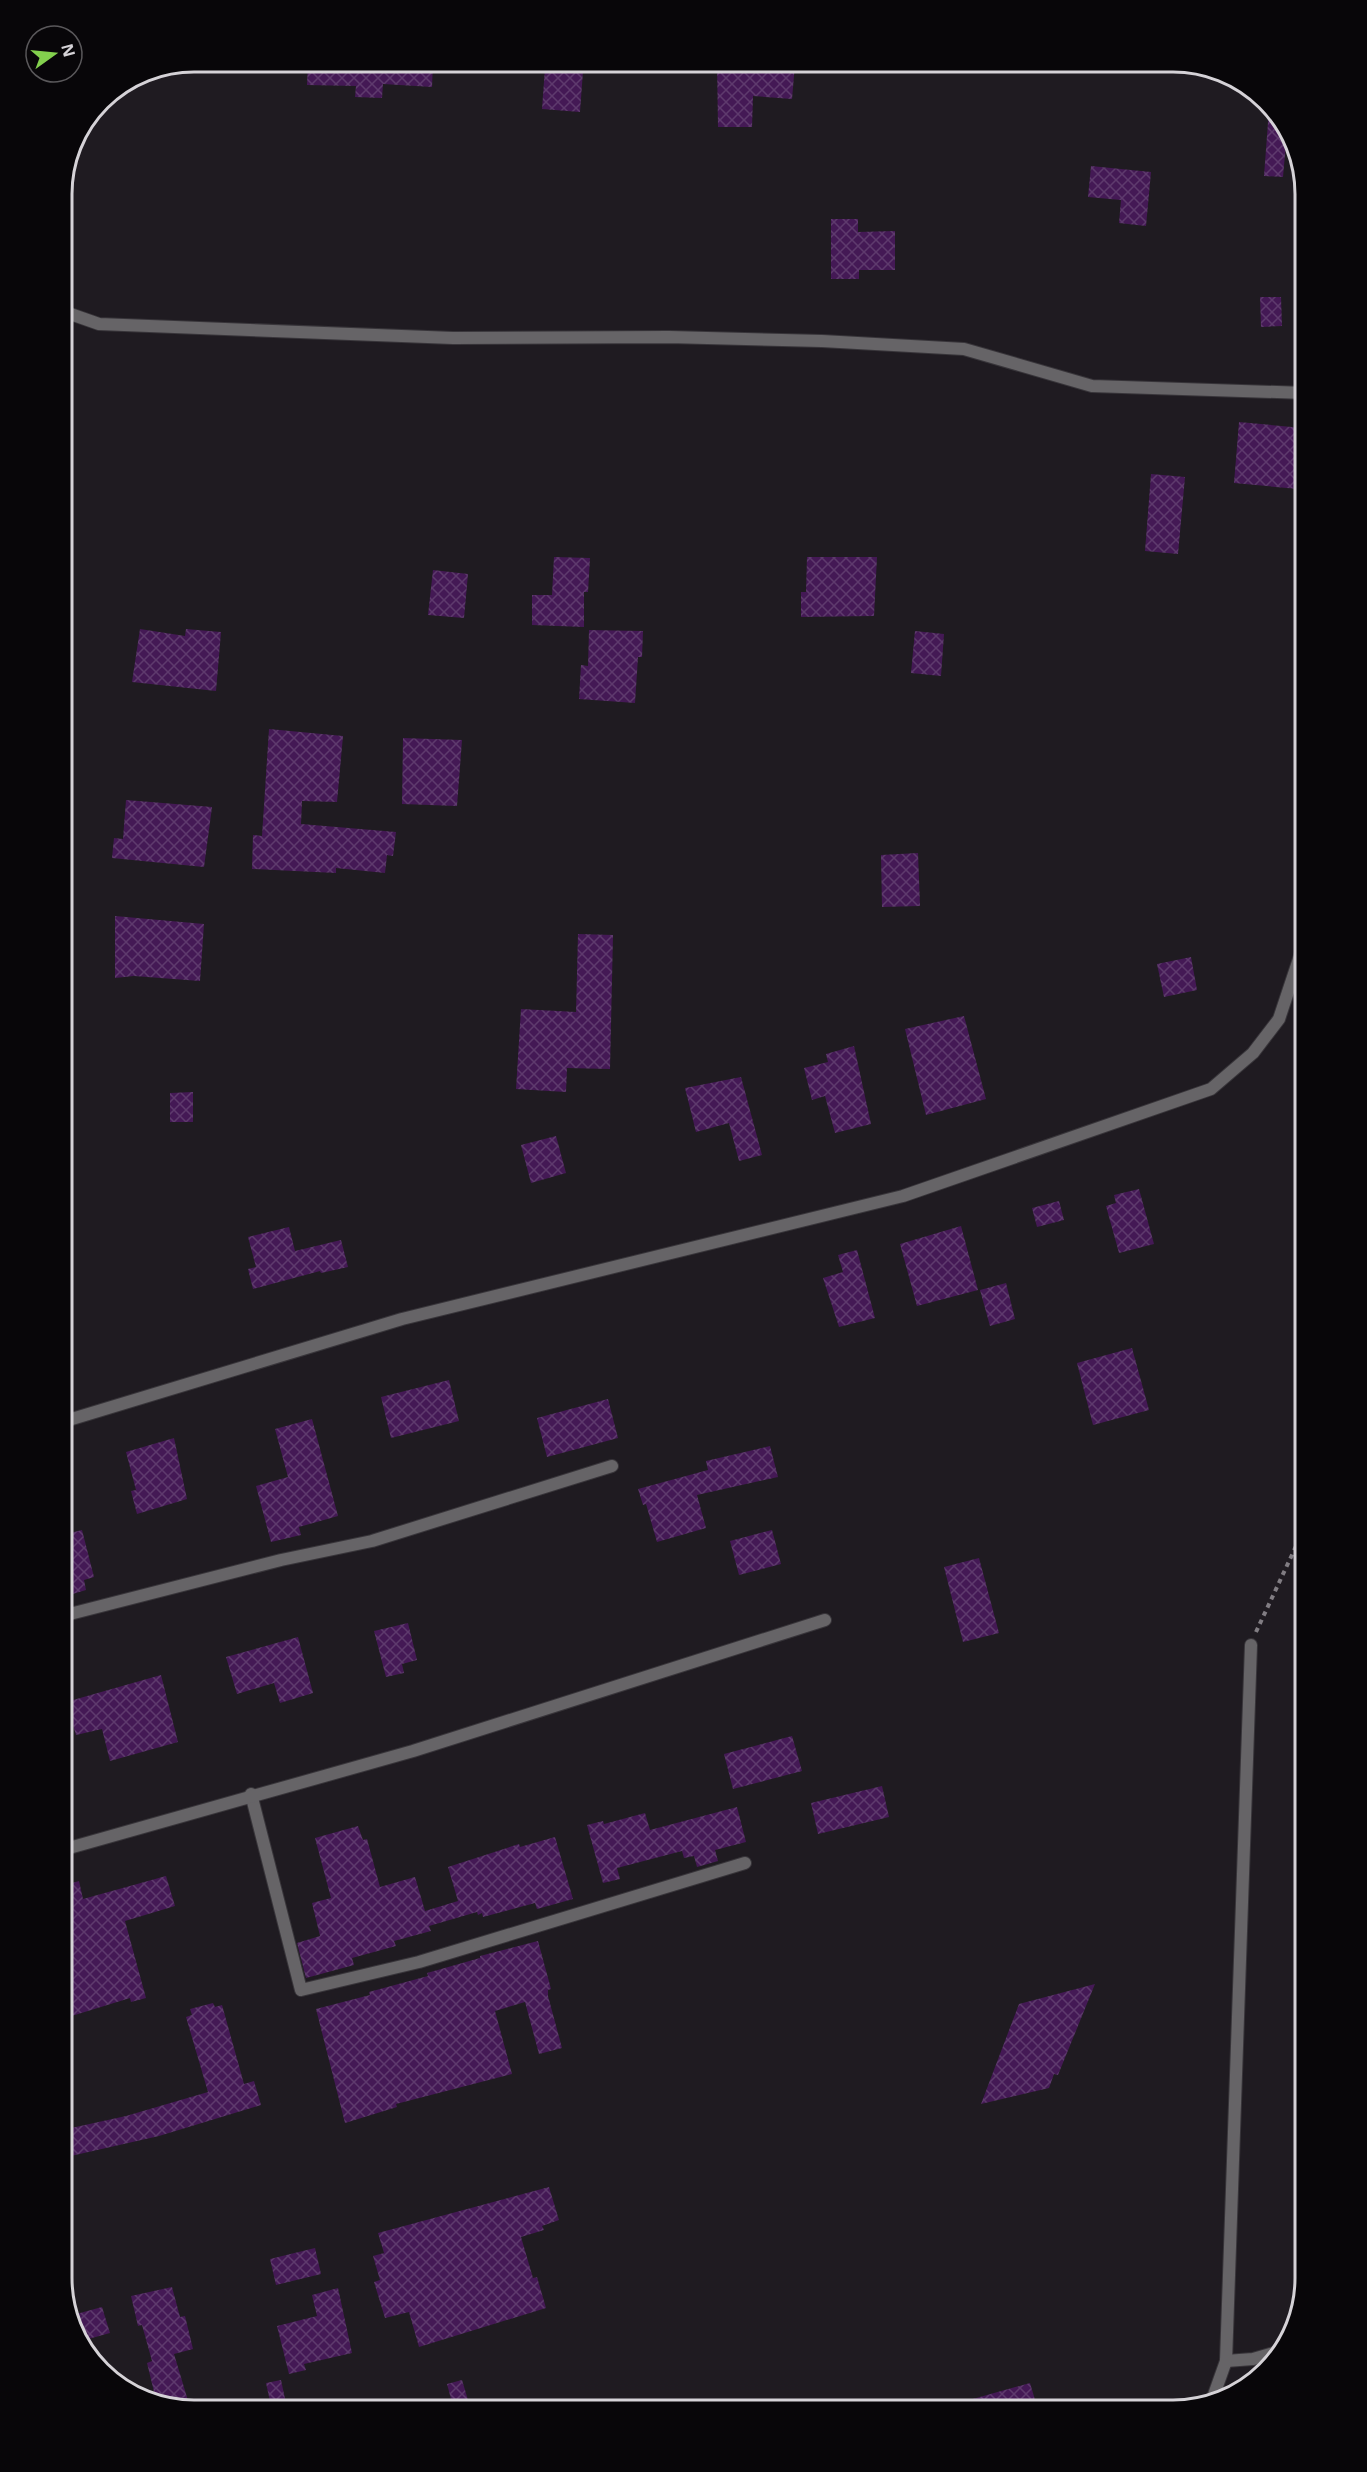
<svg xmlns="http://www.w3.org/2000/svg" width="1367" height="2472" font-family="'Open Sans',sans-serif">
  <style>
    .building { fill: url(#building-cross-hatch) }
    .lines { fill: none; stroke-linecap: round; stroke-linejoin: round }
    .minor-casing { stroke: #38353a; stroke-width: 14 }
    .path { stroke: #817d83; stroke-width: 4; stroke-dasharray: 4.5 4.5; stroke-linecap: butt }
    .minor { stroke: #666467; stroke-width: 12 }
    .rim { fill: none; stroke: #d5d2d7; stroke-width: 3 }
  </style>
  <defs>
    <pattern id="building-cross-hatch" width="8" height="8" patternUnits="userSpaceOnUse" patternTransform="scale(1.5)"><rect width="8" height="8" fill="#441955"/><path d="M0 0l8 8M0 8l8-8" fill="none" stroke="#5e3a6d"/></pattern>
  </defs>
  <rect width="100%" height="100%" fill="#1f1b21"/>
  <g class="building">
    <path d="M308,62H433L432,87L383,84L382,98L355,97L356,86L307,85Z"/>
    <path d="M717,62L795,64L792,99L753,96L752,127H718Z"/>
    <path d="M545,68L583,71L580,112L542,109Z"/>
    <path d="M1269,109L1287,132L1283,177L1264,176Z"/>
    <path d="M1091,166L1151,172L1146,226L1119,223L1121,200L1088,197Z"/>
    <path d="M831,219H858V232L895,231V270H859V279H831Z"/>
    <path d="M1260,297H1281L1282,326L1261,327Z"/>
    <path d="M1239,422L1303,428L1298,489L1234,483Z"/>
    <path d="M1151,474L1185,477L1178,554L1145,551Z"/>
    <path d="M554,557L590,558L588,592H584V627L532,625V595H552Z"/>
    <path d="M807,557H877L874,616L801,617V592H806Z"/>
    <path d="M433,570L468,574L464,618L428,615Z"/>
    <path d="M140,629L185,636L186,629L221,632L216,691L132,682Z"/>
    <path d="M589,630L643,631L642,657H638L635,703L579,699L581,665L588,666Z"/>
    <path d="M915,631L944,634L941,676L911,673Z"/>
    <path d="M269,729L343,736L337,802L302,801L301,824L396,832L393,856L387,855L385,873L336,868V873L252,869L253,835L262,836Z"/>
    <path d="M403,738L462,740L457,806L402,804Z"/>
    <path d="M126,800L212,807L204,867L112,858L114,838L123,839Z"/>
    <path d="M918,853L920,906L882,907L881,855Z"/>
    <path d="M115,916L204,924L200,981L134,976L115,978Z"/>
    <path d="M578,934L613,935L610,1069L567,1068L566,1092L516,1089L521,1009L576,1012Z"/>
    <path d="M1191,957L1197,990L1164,997L1157,964Z"/>
    <path d="M964,1016L986,1099L926,1115L905,1029Z"/>
    <path d="M854,1046L871,1124L835,1133L825,1096L812,1100L804,1068L828,1062L826,1054Z"/>
    <path d="M741,1077L762,1155L739,1161L729,1123L696,1132L685,1088Z"/>
    <path d="M193,1092V1122H170V1093Z"/>
    <path d="M556,1136L566,1173L531,1183L521,1145Z"/>
    <path d="M1139,1189L1154,1244L1119,1253L1106,1206L1116,1203L1114,1195Z"/>
    <path d="M1059,1201L1064,1220L1037,1227L1032,1208Z"/>
    <path d="M961,1226L978,1290L917,1306L900,1244Z"/>
    <path d="M289,1227L295,1251L341,1240L348,1267L321,1273L320,1271L253,1289L248,1269L256,1267L248,1237Z"/>
    <path d="M857,1250L875,1318L839,1327L823,1278L843,1272L838,1255Z"/>
    <path d="M1006,1283L1015,1319L990,1326L980,1290Z"/>
    <path d="M1132,1348L1149,1410L1093,1425L1077,1363Z"/>
    <path d="M449,1380L459,1421L391,1438L381,1397Z"/>
    <path d="M608,1399L618,1438L547,1457L537,1418Z"/>
    <path d="M312,1419L338,1516L299,1527L301,1535L271,1542L256,1486L288,1477L275,1429Z"/>
    <path d="M174,1438L187,1499L137,1514L131,1491L136,1490L126,1452Z"/>
    <path d="M770,1446L778,1477L697,1495L706,1528L657,1542L646,1504L643,1505L638,1489L708,1470L706,1461Z"/>
    <path d="M82,1530L94,1577L84,1580L86,1590L66,1596L62,1581V1535Z"/>
    <path d="M772,1530L781,1564L739,1575L730,1541Z"/>
    <path d="M979,1558L999,1633L963,1642L944,1567Z"/>
    <path d="M408,1623L417,1660L402,1664L404,1673L386,1677L374,1631Z"/>
    <path d="M298,1637L313,1693L280,1703L274,1683L237,1694L226,1657Z"/>
    <path d="M161,1675L178,1742L110,1761L102,1729L76,1735L66,1702Z"/>
    <path d="M792,1736L802,1771L733,1789L724,1754Z"/>
    <path d="M882,1786L889,1817L818,1834L811,1803Z"/>
    <path d="M737,1807L746,1842L715,1850L718,1861L697,1867L694,1856L684,1858L682,1851L617,1868L620,1879L603,1883L587,1825L603,1821L604,1824L645,1813L650,1830Z"/>
    <path d="M358,1826L363,1840L367,1839L380,1887L415,1877L425,1911L458,1901L448,1867L519,1844L520,1847L555,1837L573,1899L537,1909L535,1903L483,1917L482,1913L478,1915L477,1912L429,1926L431,1931L394,1941L396,1946L352,1958L354,1965L306,1978L297,1943L320,1936L312,1903L331,1898L315,1838Z"/>
    <path d="M166,1876L175,1906L125,1921L146,1998L131,2002L130,1998L62,2019V1886L79,1881L83,1899Z"/>
    <path d="M538,1941L551,1989L548,1990V1996L562,2048L539,2054L525,2002L495,2011L512,2074L396,2104L397,2107L345,2123L316,2009L370,1995L369,1992L428,1976L427,1973L480,1958V1956Z"/>
    <path d="M1095,1984L1058,2075L1054,2074L1049,2088L981,2104L1019,2004Z"/>
    <path d="M213,2003L215,2007L222,2005L244,2084L254,2081L261,2105L159,2136L62,2158V2130L126,2116L208,2092L186,2017L192,2015L190,2009Z"/>
    <path d="M549,2187L559,2220L542,2226L544,2230L521,2237L533,2278L537,2277L546,2308L419,2347L409,2312L385,2318L374,2282L380,2280L373,2256L384,2253L378,2233Z"/>
    <path d="M315,2248L321,2274L276,2285L270,2259Z"/>
    <path d="M172,2287L180,2317L185,2316L193,2349L174,2354L189,2404L178,2407L156,2400L147,2363L152,2361L142,2325L138,2326L131,2296Z"/>
    <path d="M338,2288L352,2353L304,2364L306,2370L289,2374L277,2326L317,2316L312,2295Z"/>
    <path d="M102,2307L110,2333L81,2341L72,2329L69,2316Z"/>
    <path d="M281,2380L287,2408L272,2410L266,2383Z"/>
    <path d="M462,2380L471,2410H454L447,2384Z"/>
    <path d="M1030,2383L1038,2410H948V2406Z"/>
  </g>
  <g class="lines">
    <g class="minor-casing">
      <g id="minor">
        <path d="M62,311L99,324L453,338L669,337L822,341L964,349L1092,386L1305,393"/>
        <path d="M62,1422L402,1319L903,1196L1211,1089L1253,1053L1279,1019L1303,947L1305,921"/>
        <path d="M62,1616L281,1560L372,1541L612,1466"/>
        <path d="M251,1794L301,1990L419,1962L745,1863"/>
        <path d="M62,1850L413,1751L825,1620"/>
        <path d="M1226,2361L1253,2359L1284,2350"/>
        <path d="M1211,2403L1226,2361L1251,1645"/>
      </g>
    </g>
    <path class="path" d="M1256,1632L1305,1527"/>
    <use href="#minor" class="minor"/>
  </g>
  <path d="M0 0H1367V2472H0ZM194 72H1173A122 122 0 0 1 1295 194V2278A122 122 0 0 1 1173 2400H194A122 122 0 0 1 72 2278V194A122 122 0 0 1 194 72Z" fill="#080609" fill-rule="evenodd"/>
  <path class="rim" d="M194 72H1173A122 122 0 0 1 1295 194V2278A122 122 0 0 1 1173 2400H194A122 122 0 0 1 72 2278V194A122 122 0 0 1 194 72Z"/>
  <g transform="translate(54 54) rotate(75)"><circle r="28" fill="#080609" stroke="#5a585b" stroke-width="1.5"/>
  <path d="M0-4.5L10 22L0 15L-10 22Z" fill="#83d04e"/>
  <text y="-9" font-size="16" font-weight="bold" text-anchor="middle" fill="#d5d2d7">N</text>
  </g>
</svg>
